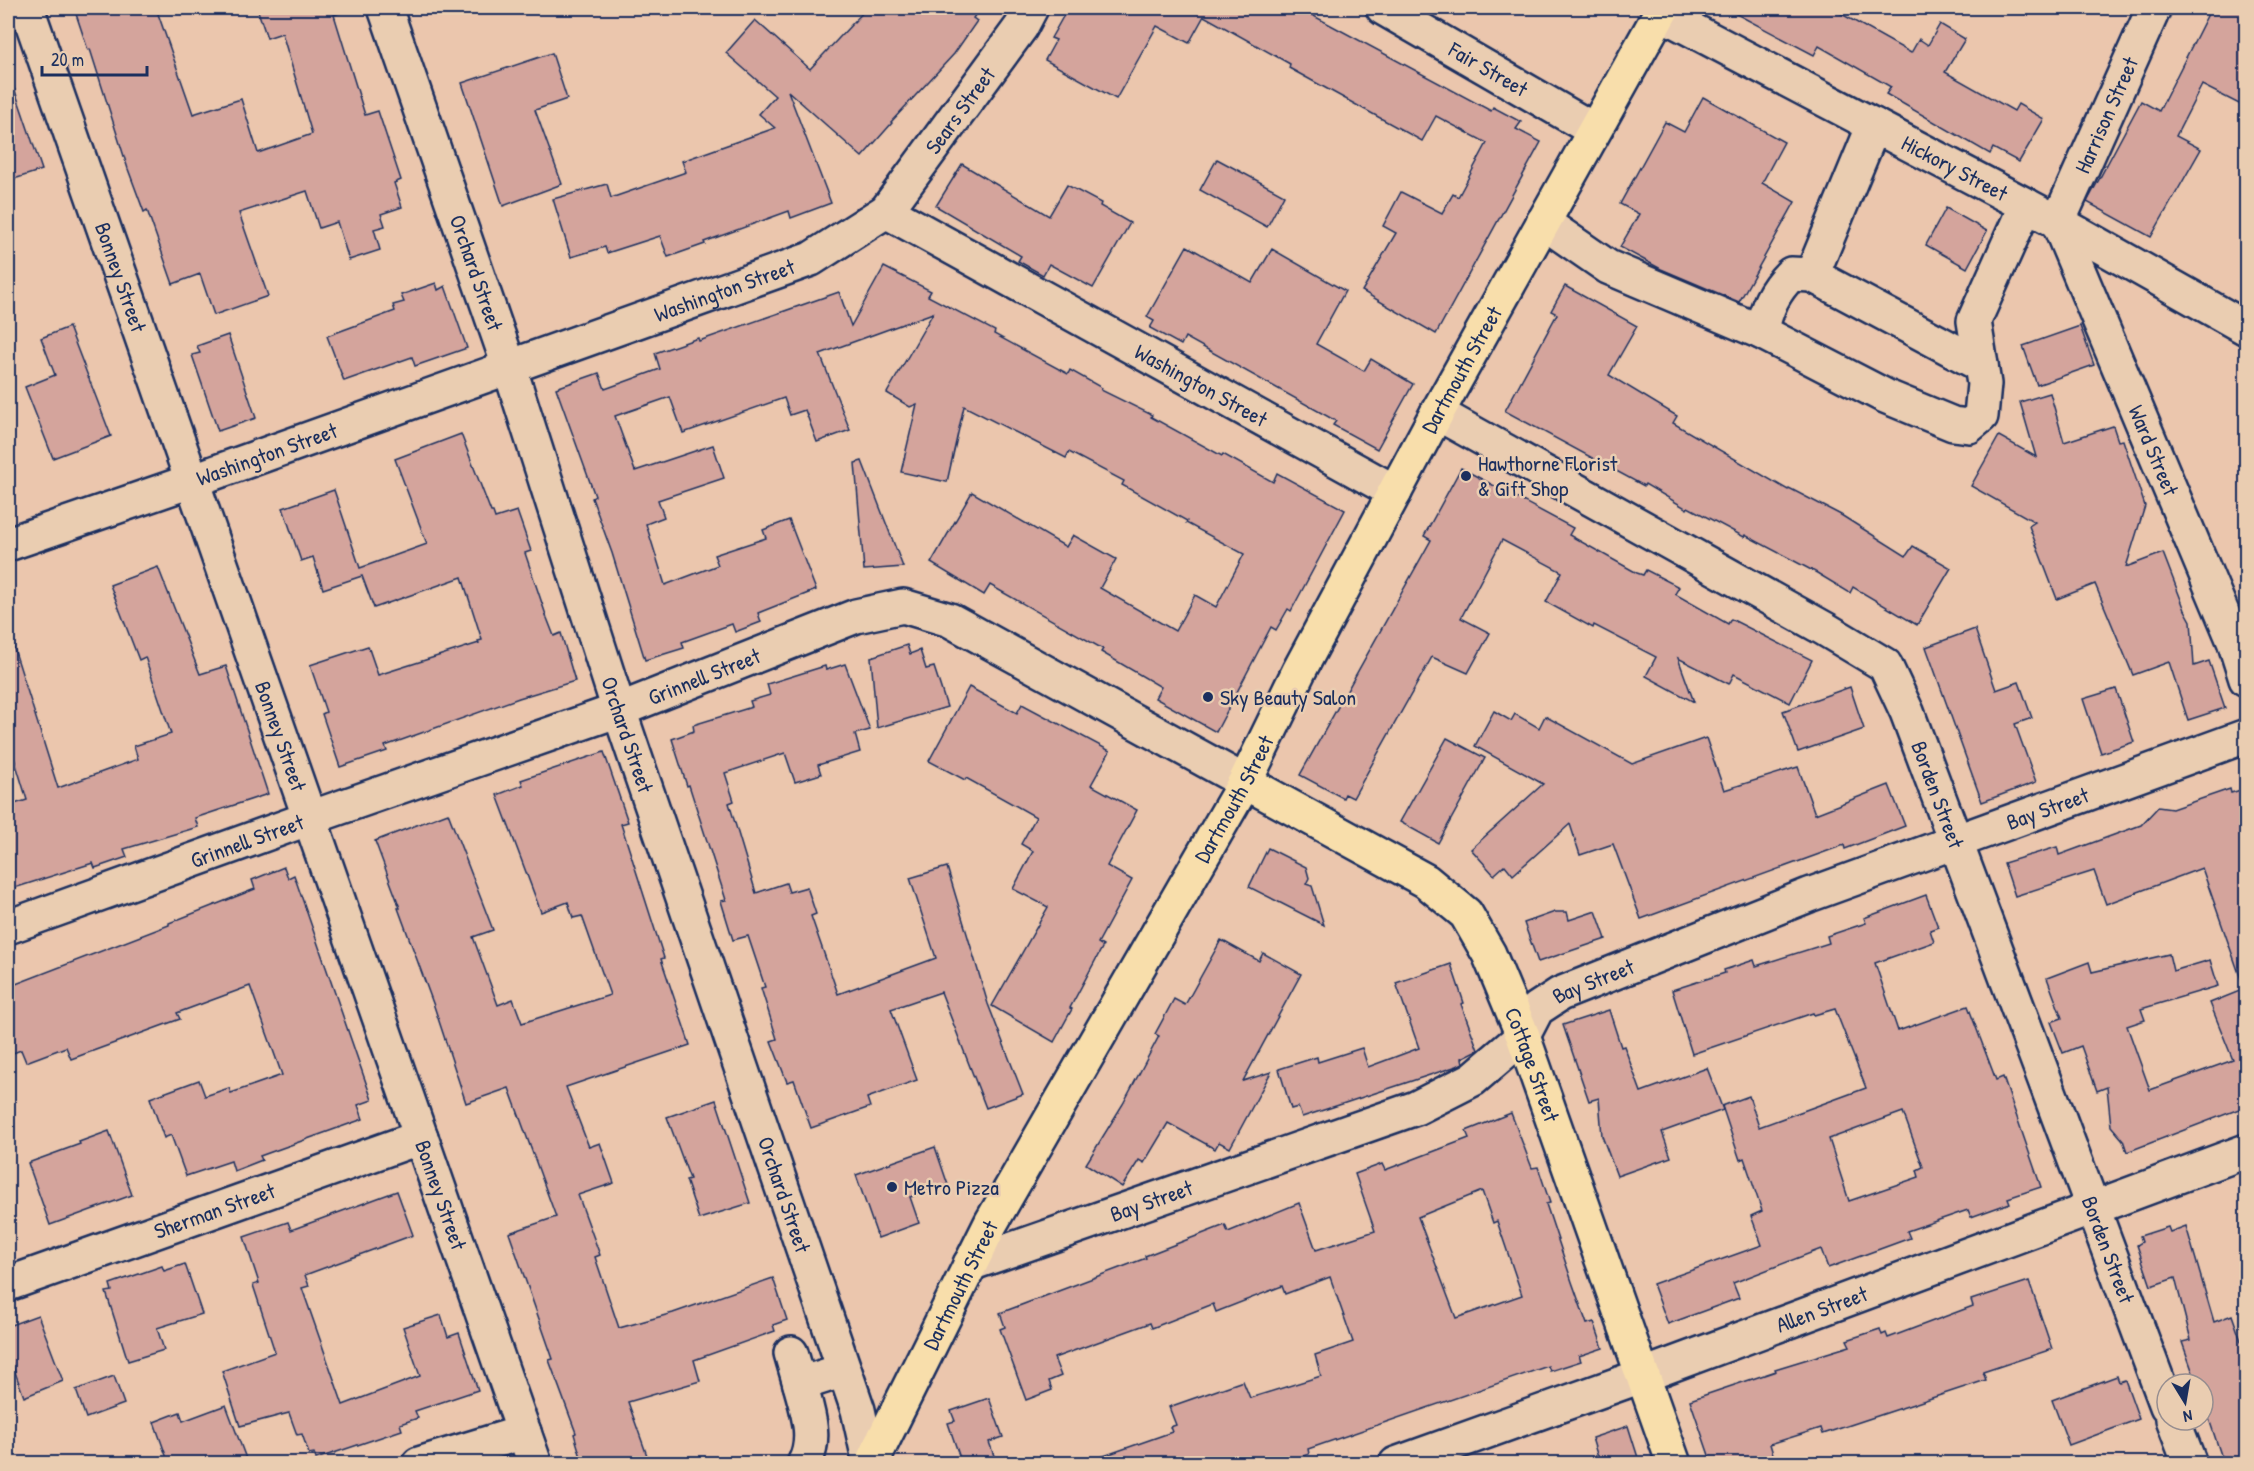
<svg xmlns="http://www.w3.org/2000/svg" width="2254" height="1471" font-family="'Patrick Hand',sans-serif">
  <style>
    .building { fill: #d4a49c; stroke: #1b2f5e; stroke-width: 1.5; fill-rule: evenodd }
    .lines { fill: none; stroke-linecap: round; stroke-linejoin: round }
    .minor-casing { stroke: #1b2f5e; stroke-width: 38 }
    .major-casing { stroke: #1b2f5e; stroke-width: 38 }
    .minor { stroke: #eacdb1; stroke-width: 33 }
    .major { stroke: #f8deab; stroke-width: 33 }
    .poi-dot { fill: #1b2f5e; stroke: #eacdb1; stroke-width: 2 }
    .labels { text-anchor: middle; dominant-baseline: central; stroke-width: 5; stroke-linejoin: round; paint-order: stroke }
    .street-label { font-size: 22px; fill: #1b2f5e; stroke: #eacdb1 }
    .poi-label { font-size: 22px; fill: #1b2f5e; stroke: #eacdb1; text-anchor: start }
  </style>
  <rect width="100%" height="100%" fill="#ebc6ad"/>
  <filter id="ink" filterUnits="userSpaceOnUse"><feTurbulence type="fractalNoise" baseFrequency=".0167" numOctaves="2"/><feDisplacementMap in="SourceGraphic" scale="12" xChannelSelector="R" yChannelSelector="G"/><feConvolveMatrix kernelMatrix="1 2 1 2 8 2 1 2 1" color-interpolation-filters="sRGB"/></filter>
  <g filter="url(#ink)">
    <g class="building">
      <path d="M74,8H156L193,114L241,99L258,153L312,134L282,33L267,38L257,8H341L342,12L334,15L365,115L378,111L401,180L394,183L402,207L381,214L385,226L374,229L380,250L349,260L337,222L319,228L307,191L239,213L268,296L214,315L200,274L173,284L147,210L144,212L128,169L90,49L88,50Z"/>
      <path d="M867,8H980L973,18L977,21L954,54L891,122L892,123L862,157L788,91L831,203L791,218L789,211L704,242L705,244L668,257L660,236L607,253L605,247L571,257L553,199L607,184L611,198L686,172L682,161L775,128L759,114L775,96L726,53L755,20L810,69Z"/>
      <path d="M1068,8H1299L1491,111L1493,107L1521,122L1516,129L1541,142L1436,334L1362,291L1396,233L1383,226L1401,192L1442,213L1453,194L1458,197L1487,143L1436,116L1422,141L1289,68L1290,64L1204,16L1189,43L1157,26L1116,99L1045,60L1056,40L1051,38Z"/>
      <path d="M1725,8H1831L1911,53L1919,39L1928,45L1940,24L1965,39L1945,72L2014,111L2018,104L2044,119L2019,162L1993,148L1990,154L1886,94L1891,87L1819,46L1814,55Z"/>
      <path d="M2211,8H2247V108L2202,85L2176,136L2201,149L2151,237L2087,202L2141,101L2159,111Z"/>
      <path d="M552,53L567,99L535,110L562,184L503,206L462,83Z"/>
      <path d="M12,82L42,170L8,181V83Z"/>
      <path d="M1703,97L1784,142L1762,183L1795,202L1739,302L1661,269L1620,247L1639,214L1620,204L1665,122L1684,132Z"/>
      <path d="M1217,159L1284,195L1267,227L1200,190Z"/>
      <path d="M962,164L1049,216L1067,185L1101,203L1100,206L1130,223L1093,288L1049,264L1043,275L1018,261L1021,256L936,206Z"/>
      <path d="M1946,208L1987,231L1967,268L1926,245Z"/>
      <path d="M1187,246L1252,283L1272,249L1345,291L1316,344L1364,371L1371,359L1413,384L1377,449L1333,425L1336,421L1185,337L1181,345L1150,328L1154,321L1147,317Z"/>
      <path d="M884,267L931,291L928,296L995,331L994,334L1068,374L1070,370L1102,388L1101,390L1152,415L1151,417L1222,456L1223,454L1273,482L1277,473L1345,510L1291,611L1288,609L1276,630L1271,627L1216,732L1155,698L1161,687L1101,652L1103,649L990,585L984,595L931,563L972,492L1066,547L1073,535L1116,559L1100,588L1175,631L1195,595L1216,607L1244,554L1186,523L1187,521L1122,485L1124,481L1069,452L1066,458L964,406L947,482L901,472L917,404L910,407L887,393L933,313L820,354L850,430L817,442L805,410L790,415L784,398L683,433L670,397L615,416L635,471L713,445L724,478L658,500L664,517L646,524L665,585L718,565L714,555L766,538L763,530L789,520L816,590L758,613L761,622L735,632L732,624L682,642L684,648L645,660L612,553L592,498L595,496L556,388L599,373L605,389L660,369L655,353L698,338L699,341L839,292L851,326Z"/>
      <path d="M436,283L438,290L445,286L467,348L415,366L412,357L344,381L327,336L395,311L393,305L404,302L401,295Z"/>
      <path d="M1565,286L1637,326L1609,375L1677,416L1673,423L1788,490L1789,488L1841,515L1906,556L1913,546L1951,568L1917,625L1853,587L1850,593L1817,573L1745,535L1744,537L1688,507L1687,509L1645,484L1644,486L1505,411L1557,314L1551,311Z"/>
      <path d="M2080,326L2094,365L2037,385L2023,346Z"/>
      <path d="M69,327L111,436L53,458L25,387L55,375L41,338Z"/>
      <path d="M228,335L256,418L218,431L192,355L200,353L197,346Z"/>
      <path d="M2050,393L2064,442L2113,426L2118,441L2123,440L2145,506L2126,567L2163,553L2185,610L2191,621L2194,666L2209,661L2225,708L2188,720L2169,662L2133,675L2095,584L2057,599L2029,526L2035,522L1971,486L1999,436L2036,457L2020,402Z"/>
      <path d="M461,434L491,512H493L495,518L517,511L531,551L525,553L547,618L554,636L561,633L575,681L519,698L385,746L387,751L340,767L322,714L326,712L310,665L368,646L378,675L479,643L478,641L482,640L462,577L374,608L362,576L323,589L313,557L301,561L283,508L334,490L360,568L427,544L395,459Z"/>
      <path d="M862,461L903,567L864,570L855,463Z"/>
      <path d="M1461,468L1573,528L1569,535L1637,573L1643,575L1646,570L1679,587L1675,594L1728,624L1731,619L1812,660L1790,703L1734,674L1729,684L1678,658L1694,702L1646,676L1656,657L1594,625L1593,628L1546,602L1562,572L1502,540L1461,618L1490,633L1468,673L1432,657L1353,798L1345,794L1343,798L1300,775L1431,540L1424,536Z"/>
      <path d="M158,567L200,674L226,666L268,794L195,818L198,827L124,849L127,857L95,868L93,863L8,890V806L27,800L8,738V646L13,645L58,788L138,759L134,746L171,734L145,657L139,660L110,585Z"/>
      <path d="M1975,629L1996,690L2019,682L2032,718L2015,724L2036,782L1982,802L1926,647Z"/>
      <path d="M907,645L910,654L920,650L926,669L934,667L947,707L877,728L871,657Z"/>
      <path d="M845,664L870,730L855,734L860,752L818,765L821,774L795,782L785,753L725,773L734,801L729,803L756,893L786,883L789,892L807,887L816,914L811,916L838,994L936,958L910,878L947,867L988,1004L1023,1094L986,1108L941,992L891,1009L917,1080L867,1098L870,1107L811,1128L794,1080L787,1082L771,1041L777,1039L761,988L765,987L748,936L733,940L721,901L726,900L689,785L687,786L672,739L694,731L693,725L752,707L750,701L770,695L767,684L825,666L826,670Z"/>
      <path d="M969,687L1017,713L1022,704L1110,751L1091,785L1137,810L1107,866L1132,880L1098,943L1103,946L1070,1008L1072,1009L1054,1042L992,1006L1048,907L1013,889L1033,851L1021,844L1036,817L966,778L965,780L929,761Z"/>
      <path d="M1850,687L1864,729L1798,752L1783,711Z"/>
      <path d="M2116,689L2134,742L2101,753L2083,699Z"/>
      <path d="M1494,711L1511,721L1515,714L1539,728L1545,716L1632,764L1706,738L1724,790L1798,767L1815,814L1889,785L1905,826L1845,849L1844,845L1641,919L1613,844L1580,855L1570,824L1513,875L1505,865L1494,875L1471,849L1543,784L1475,746Z"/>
      <path d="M1447,738L1485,758L1438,843L1400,822Z"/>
      <path d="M604,752L628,822L621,824L664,958L661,959L690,1045L566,1087L589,1147L600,1143L614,1183L578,1195L600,1255L595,1257L619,1328L673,1313L773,1278L787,1320L773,1325L775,1331L694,1360L700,1381L628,1402L650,1464H583L574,1434L576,1433L549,1360L553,1359L509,1233L556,1217L509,1088L466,1103L434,1006L398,908H400L375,841L448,813L493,930L473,937L498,1005L513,999L522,1023L610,995L582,916L573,918L568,902L541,912L497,795L523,785L521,780Z"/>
      <path d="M2247,788V982H2242L2202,868L2106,904L2094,871L2015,896L2004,863L2057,847L2059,855L2141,825L2158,807L2172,809L2230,789L2231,793Z"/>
      <path d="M1268,848L1306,867L1309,878L1306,884L1312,886L1324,925L1249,887Z"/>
      <path d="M284,867L288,878L294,875L372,1100L358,1105L363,1119L260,1156L262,1160L234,1171L231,1161L186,1176L171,1135L164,1138L150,1098L199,1080L205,1096L229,1088L231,1093L282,1075L250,986L177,1013L180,1019L71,1059L66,1047L26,1062L21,1050L8,1055V987L169,925V923L255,889L252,880Z"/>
      <path d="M1926,895L1938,927L1930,930L1934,942L1875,963L1898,1031L1968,1006L1996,1080L2003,1077L2041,1187L2008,1198L2010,1203L1971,1217L1968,1210L1907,1231L1910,1238L1828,1268L1821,1249L1733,1283L1739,1298L1668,1324L1653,1284L1762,1245L1751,1216L1762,1211L1744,1158L1740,1160L1722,1106L1749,1096L1759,1127L1866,1088L1835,1009L1814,1015L1813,1013L1692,1054L1672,990L1725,973L1724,970L1754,960L1756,966L1829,943L1827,936L1866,923L1864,918ZM1903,1112L1923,1167L1917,1170L1919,1177L1849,1201L1829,1139Z"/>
      <path d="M1596,911L1606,939L1538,962L1524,923L1555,912H1567L1569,920Z"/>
      <path d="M1221,940L1259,961L1263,953L1301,974L1243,1081L1271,1072L1230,1148L1219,1142L1215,1149L1168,1123L1144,1163L1139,1160L1122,1187L1086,1164L1123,1104L1159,1036L1155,1034L1174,999L1185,1005Z"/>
      <path d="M2169,954L2173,971L2210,960L2218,986L2141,1009L2145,1020L2127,1026L2150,1090L2233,1060L2210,1003L2247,988V1106L2127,1152L2123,1140L2111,1126L2107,1087L2097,1091L2081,1046L2063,1053L2051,1022L2062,1018L2047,978L2089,962L2092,972Z"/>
      <path d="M1451,964L1464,1003L1461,1004L1478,1050L1462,1058L1463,1063L1457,1066L1342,1104L1302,1117L1298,1107L1291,1109L1279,1069L1317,1057L1318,1062L1362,1048L1368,1067L1419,1048L1396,983Z"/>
      <path d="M1609,1010L1621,1047L1624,1046L1641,1092L1707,1068L1723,1110L1662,1132L1671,1157L1617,1176L1602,1136L1599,1098L1589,1101L1563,1025Z"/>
      <path d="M716,1100L750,1203L699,1219L686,1180L690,1179L667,1117Z"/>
      <path d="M1511,1113L1532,1168L1538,1167L1550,1203L1546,1204L1572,1282L1587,1324L1594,1322L1603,1348L1579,1356L1581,1361L1550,1371L1548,1366L1308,1449L1309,1454L1282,1464H1096L1095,1459L1172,1432L1170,1427L1176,1425L1169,1407L1243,1381L1250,1398L1321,1376L1315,1355L1353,1342L1330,1277L1285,1294L1282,1286L1216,1312L1213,1304L1152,1328L1150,1323L1054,1358L1061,1376L1049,1381L1052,1390L1026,1400L1000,1329L1005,1327L1000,1313L1146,1258L1145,1256L1225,1225L1228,1232L1299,1203L1316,1250L1375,1231L1355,1174L1382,1164L1385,1170L1469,1138L1466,1131ZM1482,1191L1493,1223L1497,1221L1522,1295L1456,1318L1418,1217Z"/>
      <path d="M109,1131L132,1195L50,1225L28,1163L80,1144L79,1142Z"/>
      <path d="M935,1147L948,1185L910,1197L919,1223L878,1238L856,1175Z"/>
      <path d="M397,1191L413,1235L305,1275L309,1286L302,1288L343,1405L420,1376L403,1327L441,1315L448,1337L459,1333L478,1390L415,1411L418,1418L400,1424L402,1430L316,1459L314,1453L309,1454L302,1434L297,1435L289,1413L240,1426L222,1371L275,1352L253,1285L259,1283L244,1237L288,1222L291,1230Z"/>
      <path d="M2186,1226L2214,1322L2232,1315L2247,1358V1464H2224L2203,1401V1384H2197L2182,1342L2191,1340L2175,1278L2151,1286L2137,1245L2142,1242L2140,1236L2168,1227L2170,1232Z"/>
      <path d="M185,1264L202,1314L157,1328L164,1350L128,1361L106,1292L112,1291L110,1284L162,1266L164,1271Z"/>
      <path d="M2029,1281L2052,1349L1983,1372L1986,1380L1823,1434L1821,1428L1770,1444L1776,1464H1712L1690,1400L1776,1371L1775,1369L1850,1346L1847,1340L1880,1329L1882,1335L1886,1333L1888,1338L1973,1306L1971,1300Z"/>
      <path d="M38,1315L63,1381L24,1397L8,1353V1326Z"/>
      <path d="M114,1376L124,1404L86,1418L76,1390Z"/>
      <path d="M2117,1376L2119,1382L2125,1380L2139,1419L2069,1445L2052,1400Z"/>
      <path d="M989,1398L1003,1437L989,1442L997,1464H962L948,1423L955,1421L951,1411Z"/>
      <path d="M226,1405L248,1464H169L154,1422L180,1412L183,1421Z"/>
      <path d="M1628,1426L1640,1464H1600L1592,1438Z"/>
    </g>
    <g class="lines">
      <g class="minor-casing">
        <g id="minor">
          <path id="s1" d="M27,8L535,1464"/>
          <path id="s2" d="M385,8L509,366L619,710L858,1410L870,1464"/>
          <path id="s3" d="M1383,8L1594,130"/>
          <path id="s4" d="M2154,8L2058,222L2234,641L2246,679"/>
          <path id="s5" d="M1660,13L2058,222L2246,328"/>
          <path d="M1874,125L1812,275L1981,365"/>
          <path id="s6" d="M886,211L1395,492"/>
          <path d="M1543,222L1608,267L1761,332L1885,396L1953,424L1969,426L1981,416L1984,384L1974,321L2026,205"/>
          <path d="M1761,332C1767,307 1773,292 1791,274L1812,275"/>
          <path id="s7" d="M1437,413L1825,629L1885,665L1907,712L2167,1406"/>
          <path id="s8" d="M8,544L194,480L811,259L886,211L1021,27L1031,8"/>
          <path id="s9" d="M8,927L310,818L619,710L856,616L903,606L950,620L1245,782"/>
          <path id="s10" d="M970,1264L1416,1108L1473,1079L1523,1036L1537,1009L1560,994L1809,895L2246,736"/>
          <path id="s11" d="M8,1284L421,1137"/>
          <path d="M791,1353L800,1384"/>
          <path d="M2173,1420L2190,1464"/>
          <path d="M419,1464L524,1432"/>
          <path d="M804,1464C818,1438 807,1410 800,1384L844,1370"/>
          <path id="s12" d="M1396,1464L1644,1375L2246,1151"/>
        </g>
      </g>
      <g class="major-casing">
        <g id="major">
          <path id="s13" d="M1245,782L1426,881L1466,914L1489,954L1523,1036L1674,1464"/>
          <path id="s14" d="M871,1464L991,1223L1245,782L1299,671L1437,413L1663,8"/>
        </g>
      </g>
      <use href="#minor" class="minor"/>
      <use href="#major" class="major"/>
    </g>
  </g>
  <g class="poi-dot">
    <circle cx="1466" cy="476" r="6"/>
    <circle cx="1208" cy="697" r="6"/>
    <circle cx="892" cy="1187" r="6"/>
  </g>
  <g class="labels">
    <g class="street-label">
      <text stroke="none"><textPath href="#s3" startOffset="122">Fair Street</textPath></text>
      <text stroke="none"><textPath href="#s8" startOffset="1066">Sears Street</textPath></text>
      <text transform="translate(2106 115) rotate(-66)">Harrison Street</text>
      <text stroke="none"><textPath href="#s5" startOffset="333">Hickory Street</textPath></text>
      <text stroke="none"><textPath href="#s2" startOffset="280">Orchard Street</textPath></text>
      <text stroke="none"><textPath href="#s1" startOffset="285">Bonney Street</textPath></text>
      <text stroke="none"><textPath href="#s8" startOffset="760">Washington Street</textPath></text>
      <text stroke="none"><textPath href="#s14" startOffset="1244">Dartmouth Street</textPath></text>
      <text stroke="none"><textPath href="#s6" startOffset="360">Washington Street</textPath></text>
      <text stroke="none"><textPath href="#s4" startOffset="482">Ward Street</textPath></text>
      <text stroke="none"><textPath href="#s8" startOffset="274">Washington Street</textPath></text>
      <text stroke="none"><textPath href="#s9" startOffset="740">Grinnell Street</textPath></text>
      <text stroke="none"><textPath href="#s1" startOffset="771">Bonney Street</textPath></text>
      <text stroke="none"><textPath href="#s2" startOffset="766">Orchard Street</textPath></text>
      <text stroke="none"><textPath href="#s7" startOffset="654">Borden Street</textPath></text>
      <text stroke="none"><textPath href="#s14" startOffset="758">Dartmouth Street</textPath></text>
      <text stroke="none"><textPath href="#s10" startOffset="1182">Bay Street</textPath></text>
      <text stroke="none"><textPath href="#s9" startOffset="254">Grinnell Street</textPath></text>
      <text stroke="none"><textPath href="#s10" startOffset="696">Bay Street</textPath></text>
      <text stroke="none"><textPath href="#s13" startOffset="423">Cottage Street</textPath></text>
      <text stroke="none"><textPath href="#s1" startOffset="1257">Bonney Street</textPath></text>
      <text stroke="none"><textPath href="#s2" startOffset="1252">Orchard Street</textPath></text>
      <text stroke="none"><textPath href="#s10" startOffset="192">Bay Street</textPath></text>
      <text stroke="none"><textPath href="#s11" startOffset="219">Sherman Street</textPath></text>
      <text stroke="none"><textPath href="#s7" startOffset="1140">Borden Street</textPath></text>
      <text stroke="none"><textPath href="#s14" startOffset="200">Dartmouth Street</textPath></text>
      <text stroke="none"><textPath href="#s12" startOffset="453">Allen Street</textPath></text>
    </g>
    <g class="poi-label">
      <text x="1478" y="463">Hawthorne Florist<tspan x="1478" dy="25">&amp; Gift Shop</tspan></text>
      <text x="1220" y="697">Sky Beauty Salon</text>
      <text x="904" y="1187">Metro Pizza</text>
    </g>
  </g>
  <rect width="2254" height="1471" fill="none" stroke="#eacdb1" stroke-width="30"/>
  <rect x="15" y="15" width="2224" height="1441" fill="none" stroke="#1b2f5e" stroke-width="2" filter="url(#ink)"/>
  <g transform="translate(2185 1402) rotate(169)"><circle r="28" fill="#eacdb1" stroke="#978e90" stroke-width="1.5"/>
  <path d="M0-4.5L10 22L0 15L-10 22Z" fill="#1b2f5e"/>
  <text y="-9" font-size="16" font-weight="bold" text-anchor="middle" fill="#1b2f5e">N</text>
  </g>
  <path d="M42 66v9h105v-9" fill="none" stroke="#1b2f5e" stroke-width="3"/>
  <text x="51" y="66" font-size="18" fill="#1b2f5e" stroke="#eacdb1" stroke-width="4.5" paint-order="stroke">20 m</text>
</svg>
